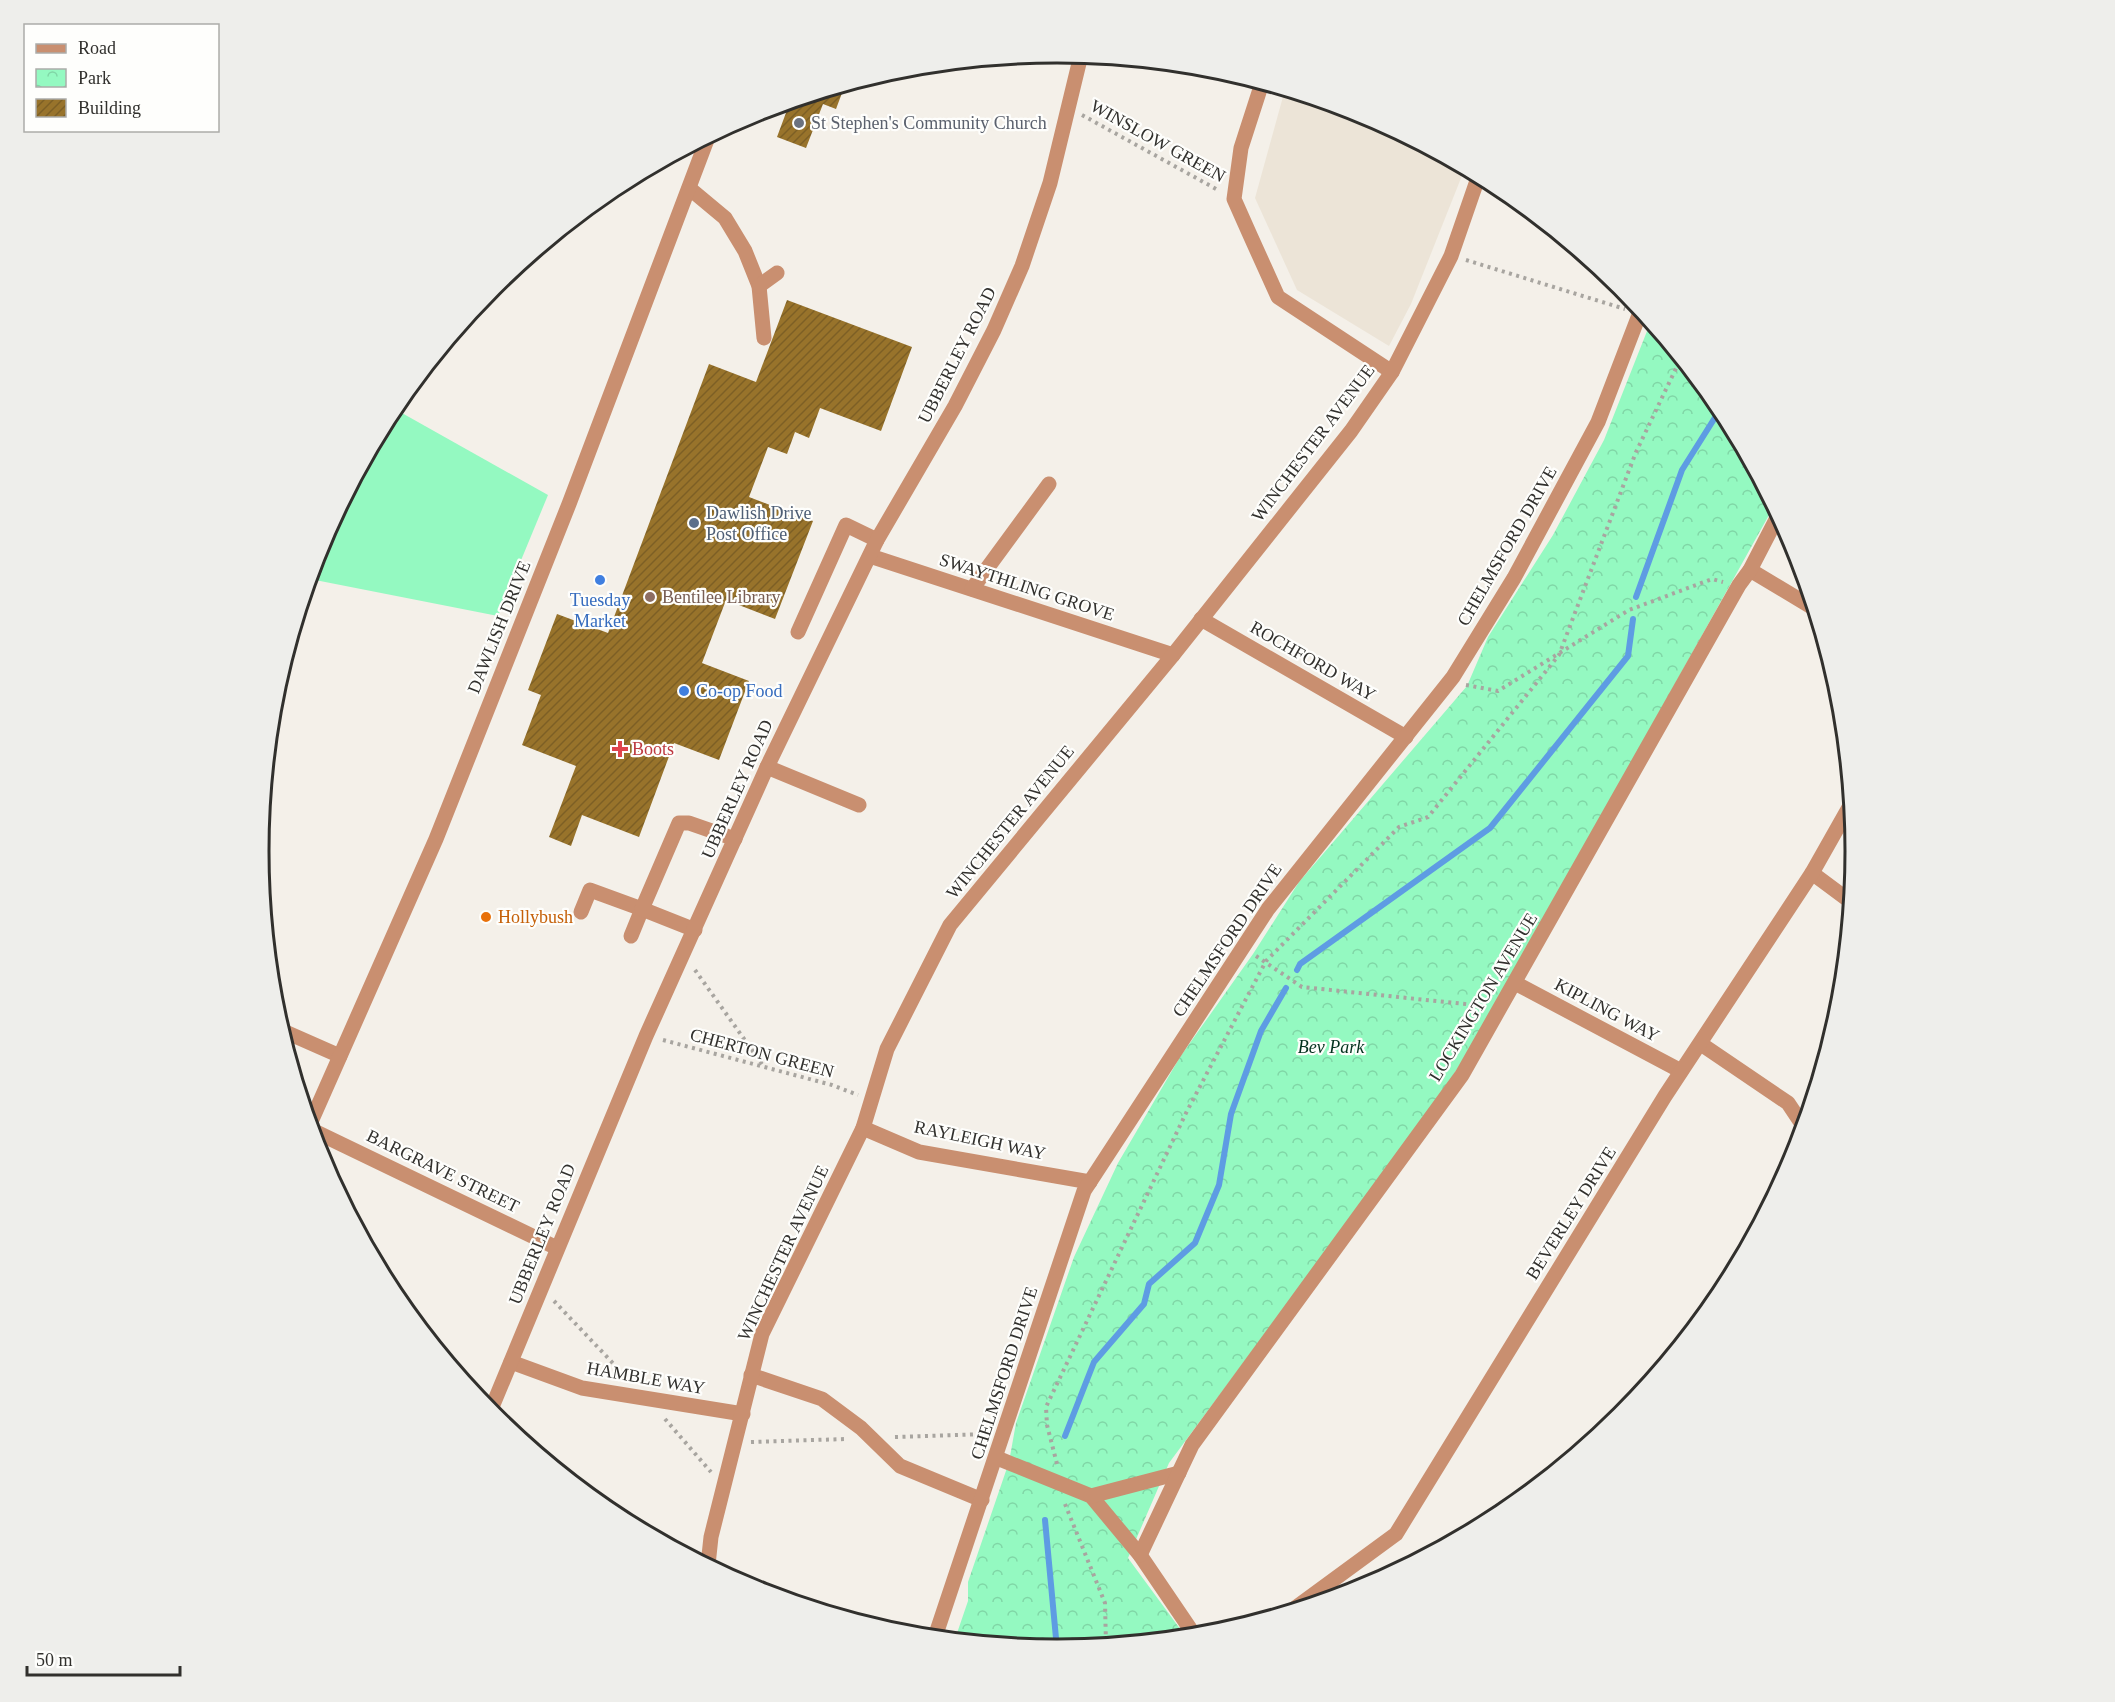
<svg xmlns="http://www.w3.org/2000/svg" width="2115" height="1702" font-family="Georgia,serif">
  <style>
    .built { fill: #ece4d7 }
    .green { fill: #94f9c1 }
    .park { fill: url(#park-crowns) }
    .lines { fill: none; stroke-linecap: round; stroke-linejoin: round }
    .stream { stroke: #5e9ce3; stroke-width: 6 }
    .building { fill: url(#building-hatch) }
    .path { stroke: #a8a5a0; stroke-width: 4; stroke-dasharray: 3 4.5; stroke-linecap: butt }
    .minor { stroke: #c98f70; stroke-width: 15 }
    .worship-dot { fill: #6b7280; stroke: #fefefc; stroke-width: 2 }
    .service-dot { fill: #5c6f8a; stroke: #fefefc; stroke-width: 2 }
    .shop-dot { fill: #3f7fe0; stroke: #fefefc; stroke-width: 2 }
    .education-dot { fill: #8d6e63; stroke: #fefefc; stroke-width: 2 }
    .health-dot { fill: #e0444e; stroke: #fefefc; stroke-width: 2 }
    .food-dot { fill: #e8710a; stroke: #fefefc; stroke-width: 2 }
    .labels { text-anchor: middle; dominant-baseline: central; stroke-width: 4.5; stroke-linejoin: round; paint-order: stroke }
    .worship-label { font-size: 18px; fill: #5b616d; stroke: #fefefc; text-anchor: start }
    .street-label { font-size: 18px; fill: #31302d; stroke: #fefefc }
    .service-label { font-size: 18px; fill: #4e5e75; stroke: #fefefc; text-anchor: start }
    .education-label { font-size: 18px; fill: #785e54; stroke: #fefefc; text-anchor: start }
    .shop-label { font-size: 18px; fill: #366cbe; stroke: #fefefc }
    .health-label { font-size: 18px; fill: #be3a42; stroke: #fefefc; text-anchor: start }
    .food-label { font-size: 18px; fill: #c56008; stroke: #fefefc; text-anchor: start }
    .park-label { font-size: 18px; font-style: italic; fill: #04321e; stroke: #fefefc }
    .rim { fill: none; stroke: #31302d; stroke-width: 3 }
  </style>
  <defs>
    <pattern id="park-crowns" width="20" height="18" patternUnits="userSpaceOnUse" patternTransform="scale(1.5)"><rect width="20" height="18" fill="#94f9c1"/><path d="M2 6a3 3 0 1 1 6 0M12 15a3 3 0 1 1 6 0" fill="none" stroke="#80d6a6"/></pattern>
    <pattern id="building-hatch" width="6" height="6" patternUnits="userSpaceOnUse" patternTransform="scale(1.5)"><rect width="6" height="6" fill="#98732b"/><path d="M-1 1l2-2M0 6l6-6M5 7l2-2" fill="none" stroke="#7d5f25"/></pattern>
  </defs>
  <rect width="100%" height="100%" fill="#f4f0e9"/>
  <path class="built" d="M1284,93L1424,146L1465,168L1411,304L1389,346L1297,290L1255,198Z"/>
  <path class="green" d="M393,408L548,495L498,616L310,579L320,545Z"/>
  <path class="park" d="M1651,321L1722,408L1774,506L1489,1018L1434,1106L1169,1463L1128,1558L1186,1637L1057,1649L955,1639L968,1601V1582L1009,1462L1016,1423L1074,1257L1118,1163L1180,1057L1253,954L1299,882L1467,686L1488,637L1553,535L1604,440Z"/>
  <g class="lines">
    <g class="stream">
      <path d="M1636,597L1682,470L1721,408"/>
      <path d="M1297,970L1300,964L1490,828L1628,656L1633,619"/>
      <path d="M1065,1436L1094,1362L1144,1304L1149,1284L1195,1243L1219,1185L1231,1114L1261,1031L1286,988"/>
      <path d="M1045,1520L1057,1649"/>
    </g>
  </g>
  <g class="building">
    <path d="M845,85L836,109L823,104L806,148L777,137L790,102Z"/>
    <path d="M787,300L912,347L881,431L820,408L809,438L795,432L787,454L768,447L749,497L813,521L775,619L726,600L702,663L749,681L719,760L674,743L639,837L582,815L571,846L549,837L576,766L522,745L541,695L528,690L557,614L608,633L709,364L756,382Z"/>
  </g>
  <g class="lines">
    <g class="path">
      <path d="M1082,115L1218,190"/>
      <path d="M1466,260L1625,309"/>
      <path d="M1466,685L1498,691L1629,610L1712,579L1723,582"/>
      <path d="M1256,956L1302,987L1484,1006"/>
      <path d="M695,970L764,1067"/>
      <path d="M663,1040L832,1085L858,1095"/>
      <path d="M554,1301L627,1378"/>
      <path d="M665,1419L711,1472"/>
      <path d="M895,1437L987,1434"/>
      <path d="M751,1442L846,1439"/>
      <path d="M1057,1464L1047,1425L1046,1407L1186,1113L1266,961L1399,827L1428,817L1559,655L1636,452L1681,358"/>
      <path d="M1065,1504L1105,1603L1106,1645"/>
    </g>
    <g class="minor">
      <path d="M1262,83L1241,148L1234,199L1250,235L1278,297L1392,372"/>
      <path d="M689,188L725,218L745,251L759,286L764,338"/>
      <path d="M759,286L777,273"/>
      <path d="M870,556L1173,655"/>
      <path d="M1750,570L1815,609"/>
      <path d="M972,589L1049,484"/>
      <path d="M1201,619L1406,737"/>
      <path d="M798,632L846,525L877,540"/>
      <path d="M767,767L859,805"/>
      <path d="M1812,873L1851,902"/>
      <path d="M581,912L590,890L642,909L631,936"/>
      <path d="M695,930L642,909L679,823H689L735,839"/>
      <path d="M1515,983L1681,1071"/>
      <path d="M281,1030L340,1056"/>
      <path d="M1701,1044L1788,1103L1804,1127"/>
      <path d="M310,1124L436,839L569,504L708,137"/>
      <path d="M863,1128L919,1152L1090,1182"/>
      <path d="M312,1130L557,1248"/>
      <path d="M511,1362L582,1388L743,1414"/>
      <path d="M751,1375L822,1399L861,1428L900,1466L982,1500"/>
      <path d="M490,1412L646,1036L767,767L877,540L955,406L994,330L1022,266L1050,183L1081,55"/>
      <path d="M997,1458L1091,1496L1140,1555L1195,1636"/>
      <path d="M1091,1496L1179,1473"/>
      <path d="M1140,1555L1192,1445L1462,1075L1739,585L1750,570L1779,514"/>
      <path d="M708,1565L711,1537L762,1334L863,1128L887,1049L950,925L1173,655L1351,431L1392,372L1451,256L1479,175"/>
      <path d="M1291,1611L1396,1534L1665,1096L1812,873L1851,804"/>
      <path d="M935,1637L1084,1191L1268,909L1453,677L1514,578L1598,422L1641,310"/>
    </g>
  </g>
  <circle class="worship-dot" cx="799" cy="123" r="6"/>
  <circle class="service-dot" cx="694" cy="523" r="6"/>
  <g class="shop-dot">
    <circle cx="600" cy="580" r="6"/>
    <circle cx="684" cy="691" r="6"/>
  </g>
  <circle class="education-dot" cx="650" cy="597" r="6"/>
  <path class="health-dot" d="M617 740h6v6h6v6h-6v6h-6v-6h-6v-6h6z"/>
  <circle class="food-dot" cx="486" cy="917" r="6"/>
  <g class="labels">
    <g class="worship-label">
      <text x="811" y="123">St Stephen's Community Church</text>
    </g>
    <g class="street-label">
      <text transform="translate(1158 141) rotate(29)">WINSLOW GREEN</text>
      <text transform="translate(957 355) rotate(-63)">UBBERLEY ROAD</text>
      <text transform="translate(1313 443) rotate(-53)">WINCHESTER AVENUE</text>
      <text transform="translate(1507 546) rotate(-60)">CHELMSFORD DRIVE</text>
      <text transform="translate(1027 587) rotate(18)">SWAYTHLING GROVE</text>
      <text transform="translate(499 627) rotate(-68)">DAWLISH DRIVE</text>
      <text transform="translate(1313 661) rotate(30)">ROCHFORD WAY</text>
      <text transform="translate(737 789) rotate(-66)">UBBERLEY ROAD</text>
      <text transform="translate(1010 822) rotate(-51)">WINCHESTER AVENUE</text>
      <text transform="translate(1227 940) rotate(-56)">CHELMSFORD DRIVE</text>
      <text transform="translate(1483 997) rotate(-59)">LOCKINGTON AVENUE</text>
      <text transform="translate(1607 1010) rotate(28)">KIPLING WAY</text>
      <text transform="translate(762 1053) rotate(15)">CHERTON GREEN</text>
      <text transform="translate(980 1140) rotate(12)">RAYLEIGH WAY</text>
      <text transform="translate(443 1171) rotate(26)">BARGRAVE STREET</text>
      <text transform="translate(1571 1213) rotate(-58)">BEVERLEY DRIVE</text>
      <text transform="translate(542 1234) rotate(-68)">UBBERLEY ROAD</text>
      <text transform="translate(783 1253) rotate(-65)">WINCHESTER AVENUE</text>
      <text transform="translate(1004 1373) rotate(-72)">CHELMSFORD DRIVE</text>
      <text transform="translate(646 1378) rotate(10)">HAMBLE WAY</text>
    </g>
    <g class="service-label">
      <text x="706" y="513">Dawlish Drive<tspan x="706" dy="21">Post Office</tspan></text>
    </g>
    <g class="education-label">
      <text x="662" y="597">Bentilee Library</text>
    </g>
    <g class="shop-label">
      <text x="600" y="600">Tuesday<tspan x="600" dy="21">Market</tspan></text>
      <text x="696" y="691" text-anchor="start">Co-op Food</text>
    </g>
    <g class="health-label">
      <text x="632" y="749">Boots</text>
    </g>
    <g class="food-label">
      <text x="498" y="917">Hollybush</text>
    </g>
    <g class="park-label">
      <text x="1331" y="1047">Bev Park</text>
    </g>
  </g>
  <path d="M0 0H2115V1702H0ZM269 851a788 788 0 1 1 1576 0a788 788 0 1 1-1576 0Z" fill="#eeeeeb" fill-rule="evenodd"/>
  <path class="rim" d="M269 851a788 788 0 1 1 1576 0a788 788 0 1 1-1576 0Z"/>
  <rect x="24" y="24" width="195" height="108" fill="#fefefc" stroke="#acaca9" stroke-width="1.5"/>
  <rect x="36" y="44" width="30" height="9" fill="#c98f70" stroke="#acaca9" stroke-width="1.5"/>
  <text x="78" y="54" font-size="18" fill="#31302d">Road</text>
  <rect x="36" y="69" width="30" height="18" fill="url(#park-crowns)" stroke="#acaca9" stroke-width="1.5"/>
  <text x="78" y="84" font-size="18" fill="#31302d">Park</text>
  <rect x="36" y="99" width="30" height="18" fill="url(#building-hatch)" stroke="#acaca9" stroke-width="1.5"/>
  <text x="78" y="114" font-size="18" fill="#31302d">Building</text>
  <path d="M27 1666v9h153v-9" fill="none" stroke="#31302d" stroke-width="3"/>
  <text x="36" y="1666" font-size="18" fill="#31302d" stroke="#fefefc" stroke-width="4.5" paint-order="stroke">50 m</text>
</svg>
